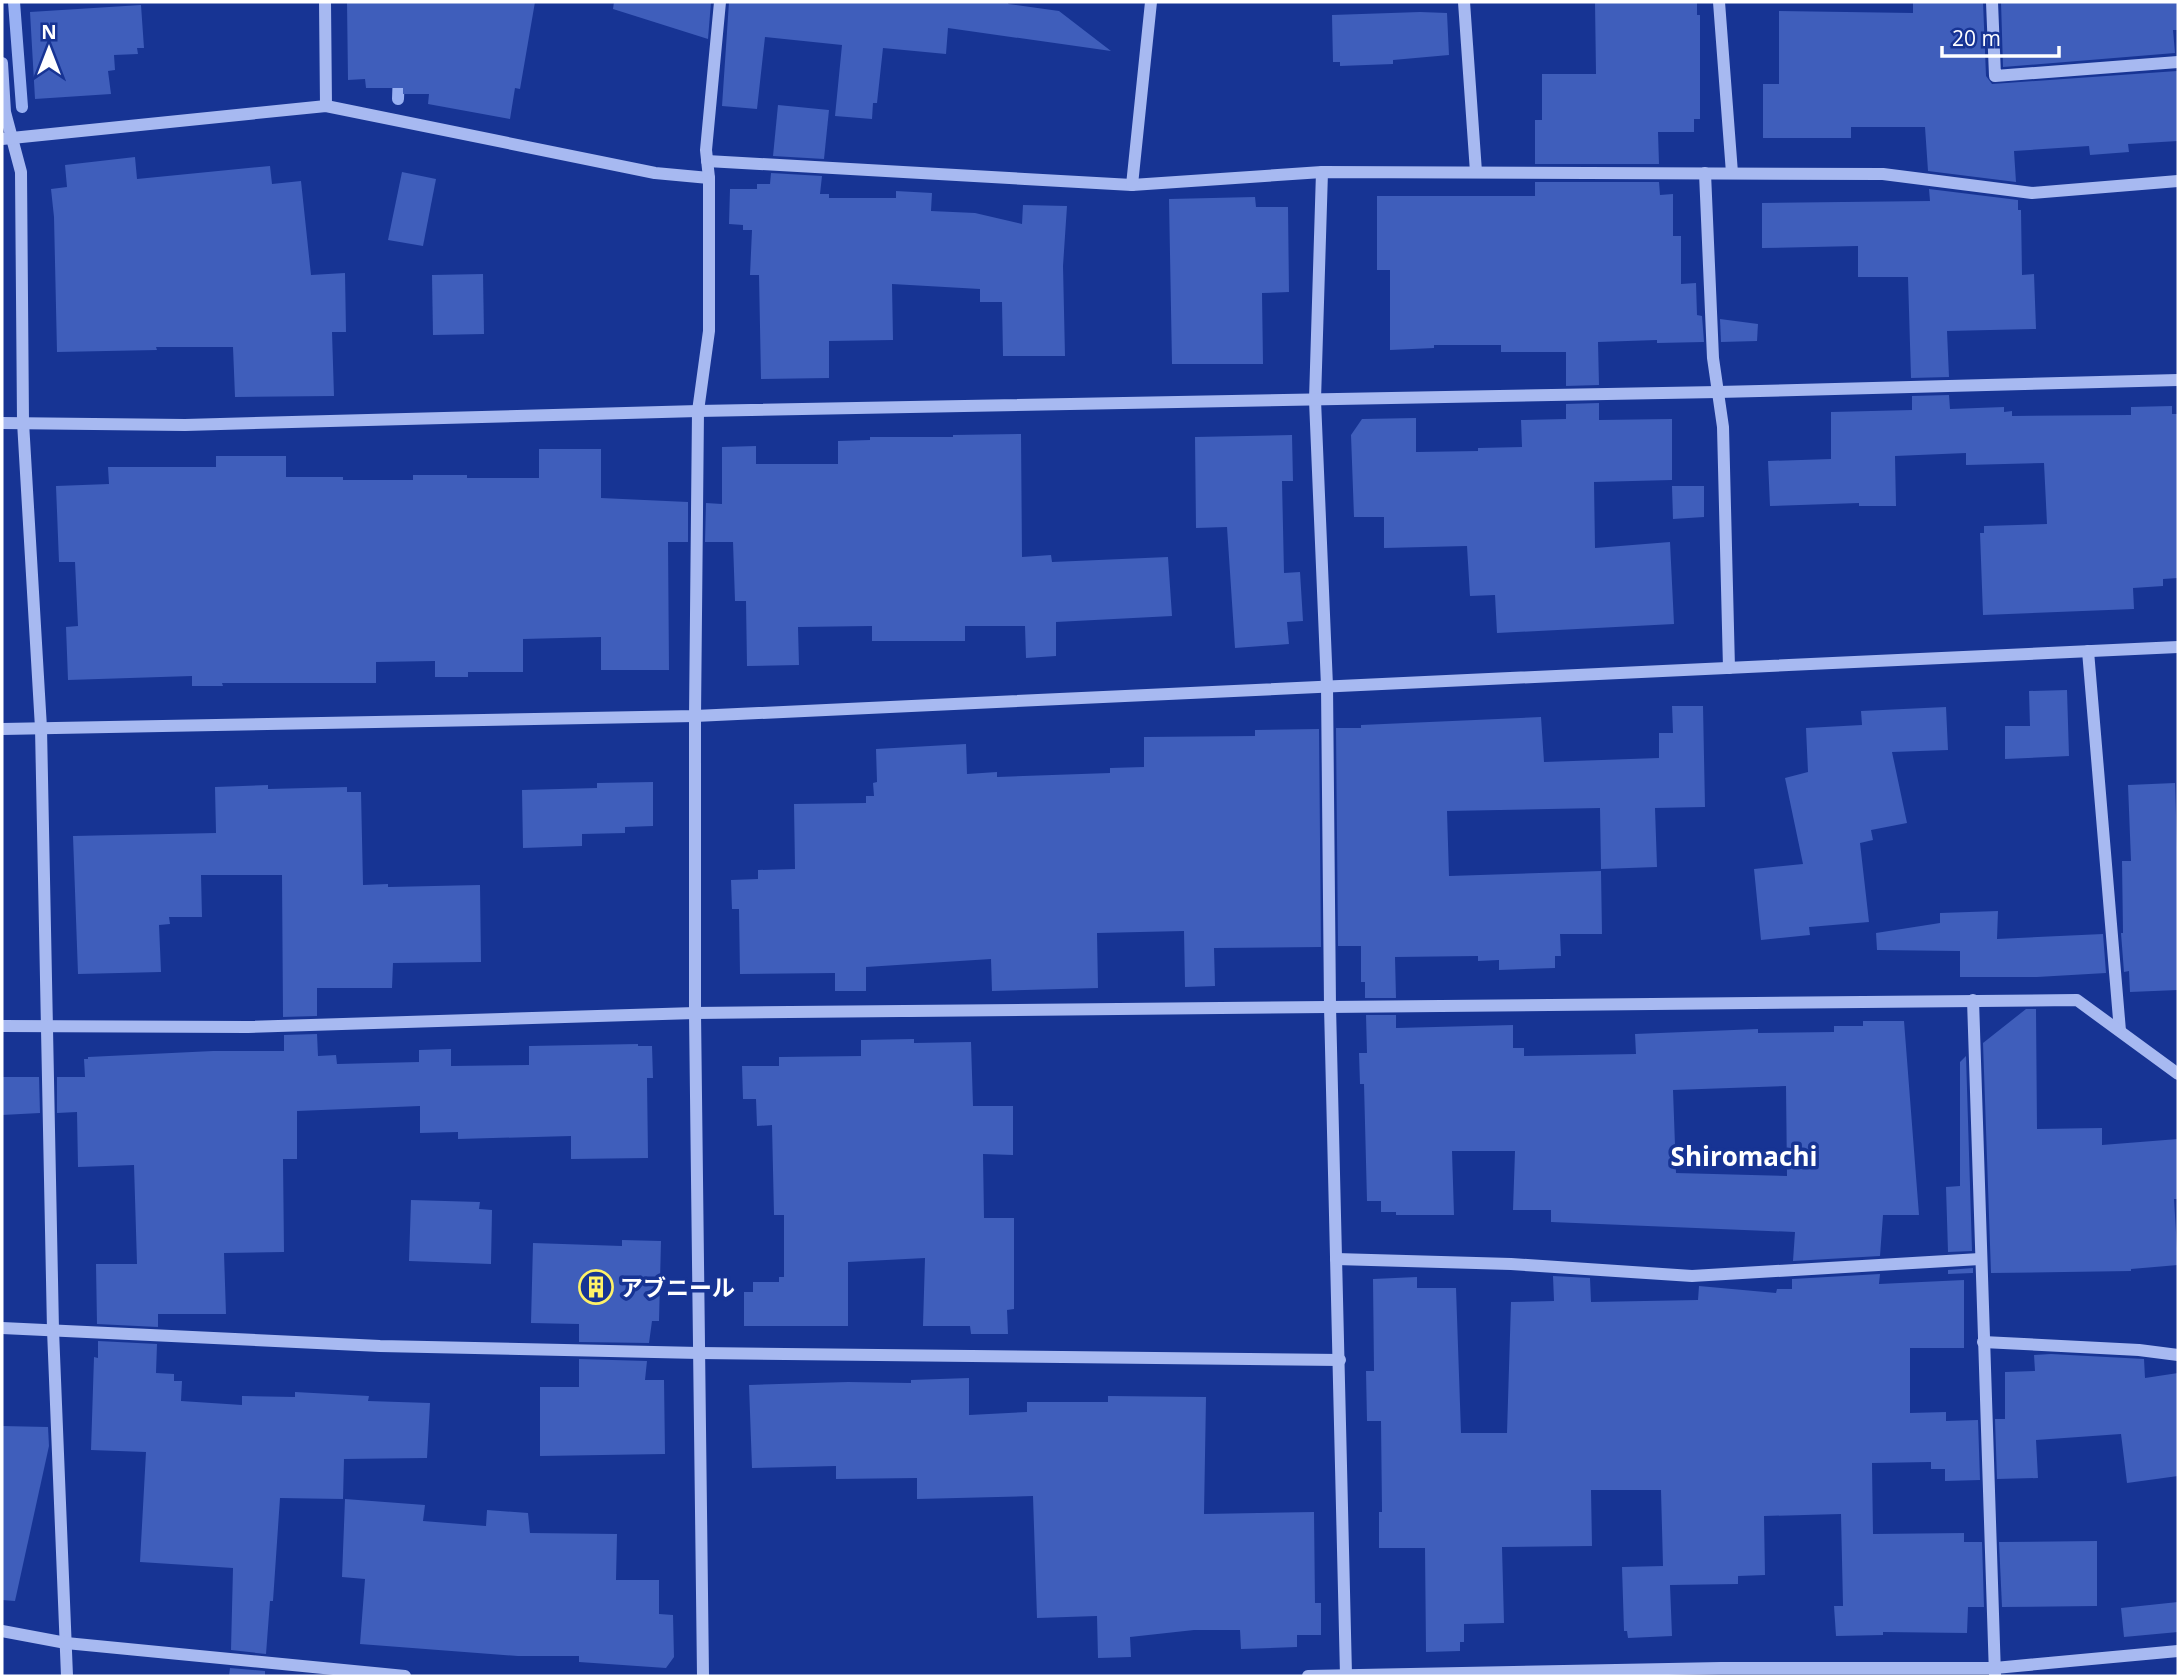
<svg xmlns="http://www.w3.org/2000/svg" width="2180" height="1678" font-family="'Open Sans','Noto Sans JP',sans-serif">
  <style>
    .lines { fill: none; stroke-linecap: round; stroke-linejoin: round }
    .stream { stroke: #99b1f3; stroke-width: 12 }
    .building { fill: #3f5ebb; fill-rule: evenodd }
    .minor { stroke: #a7b9f1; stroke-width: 12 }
    .labels { text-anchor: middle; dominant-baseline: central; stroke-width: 7; stroke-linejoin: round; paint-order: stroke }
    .poi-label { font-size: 23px; font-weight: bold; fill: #fff; stroke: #173494; text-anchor: start }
    .quarter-label { font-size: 26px; font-weight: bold; fill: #fff; stroke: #173494 }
  </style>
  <rect width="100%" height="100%" fill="#173494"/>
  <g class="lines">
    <g class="stream">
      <path d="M14,2L22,107"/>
      <path d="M398,99L399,72"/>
    </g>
  </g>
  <g class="building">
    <path d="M347,2H535L520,89L515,88L510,119L428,104L429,94H403V88H366L365,79L348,80Z"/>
    <path d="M614,2H711L708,39L613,9Z"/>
    <path d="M729,2H1009L1008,4L1059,11L1111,51L948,28L946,54L883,48L877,103H873L872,119L835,116L842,45L765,37L757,109L722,106Z"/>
    <path d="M1595,2H1697V15H1700V119H1694V132H1658L1659,164H1535V120H1542V74H1596Z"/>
    <path d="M1913,2H1983L1986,76L1992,84L2177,71L2178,141L2128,144L2129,152L2090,155L2089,146L2014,151L2016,182L1928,171L1925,127H1851V138H1763V84H1779V11L1913,13Z"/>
    <path d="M2001,2H2178V30H2173L2175,53L2003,67Z"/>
    <path d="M141,5L144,48H137L138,54L114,55L115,70L108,71L111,94L35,99L30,12Z"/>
    <path d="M1420,12L1447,13L1449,55L1393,60V64L1340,66V62H1333L1332,15Z"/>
    <path d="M778,105L829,110L824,159L773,156Z"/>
    <path d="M135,157L137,179L270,166L272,184L301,181L311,275L345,273L346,332H332L334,396L235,397L233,347H156L157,350L57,352L54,217L51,189L67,187L65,165Z"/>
    <path d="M402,172L436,179L423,246L388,240Z"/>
    <path d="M771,173L822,176L820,194H829V198H896V191L932,193L931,211L975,213L1022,224L1023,205L1067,206L1063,266L1065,356H1003L1002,302H980V289L892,284L893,340L829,341V378L761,379L759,275H750L752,230H743V225L729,224L730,189H757V184H770Z"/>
    <path d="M1535,182H1659L1660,195L1673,194V236H1681V284L1696,283L1697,315L1702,316L1704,342L1657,343V340L1598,342L1599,385L1566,386V352H1501V345H1434V348L1390,350V270H1377V196H1535Z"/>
    <path d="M1929,189L2018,200V210H2021L2022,275L2034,274L2036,329L1947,331L1949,377L1911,378L1908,277H1858V246L1762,248V203L1930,201Z"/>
    <path d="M1255,197L1256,207H1288L1289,292L1262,293L1263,364H1172L1169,199Z"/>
    <path d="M483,274L484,334L433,335L432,275Z"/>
    <path d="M1720,319L1758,324L1757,341L1721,342Z"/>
    <path d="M1949,395L1950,409L2004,407V412L2012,411V416L2131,415V407L2172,406V414H2178V578L2163,579V586L2133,588L2134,609L1983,615L1980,533H1984V526L2047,524L2044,463L1966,465V453L1895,456L1896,506H1859V503L1770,506L1768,461L1831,459V412L1912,410V396Z"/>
    <path d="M1599,403V420L1672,419V480L1594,482L1595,548L1670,542L1674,624L1497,633L1495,595L1470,596L1467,546L1384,548V517H1354L1351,435L1362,419L1416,418V452L1478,451V448L1522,447L1521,420L1566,419V404Z"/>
    <path d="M1021,434L1022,557L1051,555L1052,562L1168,557L1172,616L1056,622V656L1026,658L1025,626H965V641H872V626L798,627L799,665L747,666L746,601H735L733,542H705L706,503L722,504V447L756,446V464H838V441L870,440V437H953V435Z"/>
    <path d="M1292,435L1293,481H1282L1284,573L1300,572L1303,621L1287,622L1289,644L1235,648L1227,527L1196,528L1195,437Z"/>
    <path d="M539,449H601V498L688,502V542H668L669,670H601V637L523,639V672H468V677H435V661L376,662V683H222L223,686H192V676L68,680L66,627L78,626L75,562H59L56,486L109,484L108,467H216V456H286V477H343V480H413V475H467V478H539Z"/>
    <path d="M1672,486H1704V517L1673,519Z"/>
    <path d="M2067,690L2069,756L2005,759V726H2030L2029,691Z"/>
    <path d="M1672,706H1703L1705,807L1655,808L1657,867L1601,869L1600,808L1447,811L1449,876L1601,871L1602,934H1560L1561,956H1555V968L1499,970V960L1478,961V956L1395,957L1396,998H1365V982H1361V946H1338L1336,728H1361V725L1541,717L1544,762L1659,758V733H1673Z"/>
    <path d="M1946,707L1948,750L1892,752L1907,823L1871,830L1873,840L1860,843L1869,922L1809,927L1810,935L1761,940L1754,869L1803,864L1785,778L1808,772L1806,728L1862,725L1861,711Z"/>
    <path d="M1319,729L1321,947L1214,948L1215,986L1185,987L1184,931L1097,933L1098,988L992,991L991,959L866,967V991H835V973L740,974L739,909H732L731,880L758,879V870L795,869L794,804L866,803V796H874L873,783L877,782L876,749L966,744L967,774L997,772V777L1110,773V768L1144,767V737L1255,736V730Z"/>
    <path d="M653,782V826L625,827V833L582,834V846L523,848L522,790L597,788V783Z"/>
    <path d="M2175,783L2178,879V990L2130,992L2129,971L2124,972L2121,933H2123L2122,861H2131L2128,785Z"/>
    <path d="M268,785V789L347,787V792H361L363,885L388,884V887L480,885L481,962L393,963L392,988H317V1016L283,1017L282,875H201L202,917H169L170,924L159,925L161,972L78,974L73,836L216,833L215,787Z"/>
    <path d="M1998,911L1997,939L2103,934L2106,973L2037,977H1960V951L1877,950L1876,933L1940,923V913Z"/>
    <path d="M2026,1009H2036L2037,1129L2102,1128V1145L2178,1139V1199H2174L2178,1265L2131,1269V1271L1991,1273L1983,1043Z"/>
    <path d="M1366,1015H1396V1028L1513,1025V1048H1524V1056L1636,1054L1635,1034L1758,1029V1033L1834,1032V1026H1863V1021H1904L1919,1215H1883L1880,1256L1793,1261L1795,1232L1551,1222V1210H1513L1515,1151H1452L1454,1215H1396V1212H1381V1201H1367L1364,1084H1360L1359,1053H1367ZM1786,1086L1787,1176L1676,1173L1673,1090Z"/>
    <path d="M317,1034L318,1056L336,1055L337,1064L419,1062V1050L451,1049V1066L529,1065V1046L638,1044V1046H652L653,1078H647L648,1158L571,1159V1136L458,1139V1132L420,1133V1106L297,1111V1159H283L284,1252L224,1253L226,1314H158V1327L97,1324L96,1264H137L134,1165L78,1167L77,1112L57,1113V1077H85L84,1059H88V1057L213,1051H284V1035Z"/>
    <path d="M914,1039V1043L971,1042L973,1106H1013V1155L983,1154L984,1218H1014V1309L1007,1310L1008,1334H971L970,1326H923L925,1258L848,1262V1326H744V1292H753V1282H779V1277H784V1215H774L772,1125L757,1126L756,1099H743L742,1066H779V1057L861,1056V1040Z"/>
    <path d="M1966,1056L1972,1251L1948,1252L1946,1187L1960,1186V1062Z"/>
    <path d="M2,1077H39L40,1113L2,1115Z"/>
    <path d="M411,1200L480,1202L479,1209L492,1210L491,1264L409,1261Z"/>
    <path d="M622,1240L661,1241L659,1321H652L649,1343L579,1342V1324L531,1323L533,1243L622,1246Z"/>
    <path d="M1973,1268V1273L1948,1274V1270Z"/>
    <path d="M1880,1274L1879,1284L1964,1280V1348H1910V1413L1946,1412V1421L1978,1420L1980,1480L1945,1481V1469H1931V1462L1872,1463L1873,1534L1964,1533V1542H1982L1984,1607H1968L1967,1633L1883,1632V1635L1836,1636L1834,1606H1843L1841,1514L1764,1516L1765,1575L1738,1576V1584L1670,1585L1672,1636L1628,1638L1627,1631H1624L1622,1567L1663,1566L1661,1490H1591L1592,1546L1502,1547L1504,1623L1464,1624V1642H1460V1651L1426,1652L1425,1548H1379V1512H1382L1381,1421H1367L1366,1371H1374L1373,1279L1417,1277V1288H1456L1461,1433H1507L1511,1302L1554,1301L1553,1276L1590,1278L1591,1302L1698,1300L1699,1286L1776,1293L1777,1289H1792V1279Z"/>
    <path d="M98,1341L157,1344L156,1373L174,1374V1381H182L181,1401L242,1405V1396L295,1397V1392L369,1396L368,1401L430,1403L427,1458L344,1459L343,1499L280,1498L273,1601H270L266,1654L231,1650L233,1568L140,1562L146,1452L91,1450L94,1357L98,1358Z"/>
    <path d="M2051,1354L2144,1359L2145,1378L2178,1373V1476L2127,1483L2121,1434L2036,1440L2038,1478L1997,1479L1995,1419H2005V1372L2035,1371L2034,1355Z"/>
    <path d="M579,1359L647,1361L645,1380H664L665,1454L540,1456V1387H579Z"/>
    <path d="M969,1378V1415L1027,1412V1402H1108V1396L1206,1397L1204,1514L1314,1512L1315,1603H1321V1635H1297V1647L1241,1649L1240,1630H1194L1130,1637L1131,1657L1098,1658L1097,1616L1037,1618L1033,1496L917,1499V1478L836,1479V1466L752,1468L749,1385L848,1382L911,1383V1380Z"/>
    <path d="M2,1426L48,1427L49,1446L15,1601L2,1600Z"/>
    <path d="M345,1499L425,1505L423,1521L486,1526L487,1510L528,1513L530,1533L617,1534L616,1580H659V1614L673,1615L674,1657L666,1668L579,1662V1656H518L360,1644L365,1579L342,1577Z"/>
    <path d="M2097,1541V1606L2002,1607L1999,1542Z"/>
    <path d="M2178,1602V1632L2124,1637L2121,1608Z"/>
    <path d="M230,1668L265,1671V1676H229Z"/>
  </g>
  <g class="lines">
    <g class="minor">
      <path d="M325,2L326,106"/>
      <path d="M1464,2L1476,172"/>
      <path d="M1719,2L1732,173"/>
      <path d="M1992,2L1995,76L2178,62"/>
      <path d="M2,63L5,112L21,172L23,422L41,728L53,1330L67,1676"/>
      <path d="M2,139L326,106L655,173L709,178"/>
      <path d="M707,161L1132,185L1322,172L1883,174L2032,193L2178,181"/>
      <path d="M1322,172L1315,400L1327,686L1330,1006L1346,1675"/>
      <path d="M1705,173L1713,358L1723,427L1729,668"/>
      <path d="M1132,185L1151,2"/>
      <path d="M2,423L185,425L698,411L1718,392L2178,380"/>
      <path d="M2088,651L2120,1031"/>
      <path d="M2,729L695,716L2178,647"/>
      <path d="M1973,1000L1995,1675"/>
      <path d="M2,1026L248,1027L695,1013L2077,1000L2178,1074"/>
      <path d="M1336,1259L1511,1264L1692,1276L1980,1259"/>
      <path d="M2,1328L380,1346L699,1353L1340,1360"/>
      <path d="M1983,1342L2139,1350L2178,1355"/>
      <path d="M2,1631L66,1643L405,1676"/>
      <path d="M703,1676L695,1013V716L698,411L709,331V178L706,150L720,2"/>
      <path d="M1308,1676L1721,1668H1995L2178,1651"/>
    </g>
  </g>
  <defs>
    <g id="building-ring" transform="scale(1.75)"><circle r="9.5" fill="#173494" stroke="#fff267" stroke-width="1.5"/><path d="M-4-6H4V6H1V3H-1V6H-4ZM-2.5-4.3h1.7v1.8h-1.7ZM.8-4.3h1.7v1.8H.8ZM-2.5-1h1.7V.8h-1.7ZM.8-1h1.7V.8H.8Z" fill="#fff267"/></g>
  </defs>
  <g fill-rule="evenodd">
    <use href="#building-ring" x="596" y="1287"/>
  </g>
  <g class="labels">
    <g class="poi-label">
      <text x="620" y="1287">アブニール</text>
    </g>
    <g class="quarter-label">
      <text x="1744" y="1156">Shiromachi</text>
    </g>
  </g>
  <rect width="2180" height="1678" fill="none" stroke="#ffffff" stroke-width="7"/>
  <g transform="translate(49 49)" stroke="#173494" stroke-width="5" paint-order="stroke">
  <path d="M0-5L12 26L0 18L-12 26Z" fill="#ffffff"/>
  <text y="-10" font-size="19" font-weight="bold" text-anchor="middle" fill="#ffffff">N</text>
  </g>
  <path d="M1942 46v10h117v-10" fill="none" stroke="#ffffff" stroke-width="3.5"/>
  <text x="1952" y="46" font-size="21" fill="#ffffff" stroke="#173494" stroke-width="5" paint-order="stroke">20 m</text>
</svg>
